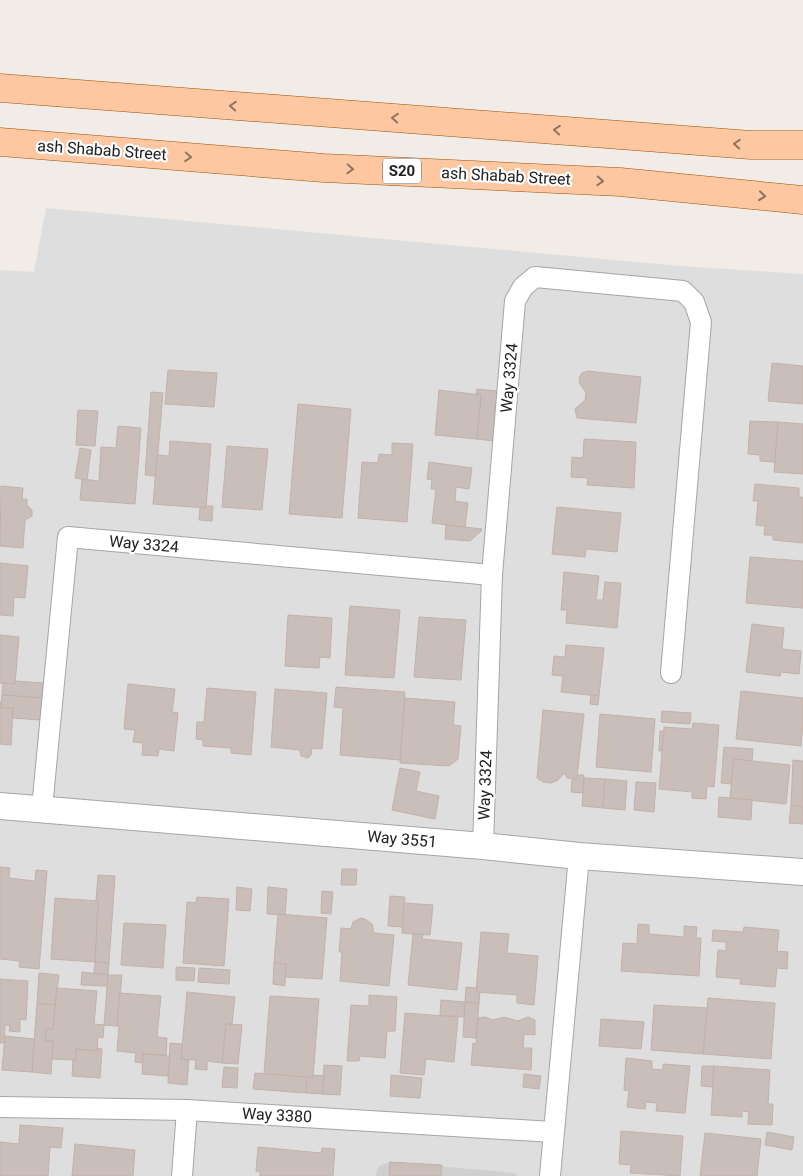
<svg xmlns="http://www.w3.org/2000/svg" width="803" height="1176" font-family="Roboto,sans-serif">
  <style>
    .residential { fill: #dfdede }
    .religious { fill: #cfcfcf }
    .building { fill: #c9beba; stroke: #c3b1a9 }
    .lines { fill: none; stroke-linecap: round; stroke-linejoin: round }
    .minor-casing { stroke: #a5a5a5; stroke-width: 22 }
    .tertiary-casing { stroke: #a5a5a5; stroke-width: 28 }
    .primary-casing { stroke: #9d5200; stroke-width: 29 }
    .minor { stroke: #fff; stroke-width: 20 }
    .tertiary { stroke: #fff; stroke-width: 26 }
    .primary { stroke: #fcc7a1; stroke-width: 28 }
    .oneway { stroke: #8e7461 }
    .labels { text-anchor: middle; dominant-baseline: central; stroke-width: 4.5; stroke-linejoin: round; paint-order: stroke }
    .shield { fill: #fff; stroke: #646464; stroke-width: 1 }
    .shield-label { font-size: 15px; font-weight: bold; fill: #212121 }
    .street-label { font-size: 16px; fill: #212121; stroke: #fff }
  </style>
  <rect width="100%" height="100%" fill="#f1ece7"/>
  <path class="residential" d="M46,208L680,266L803,274V1176H0V270L34,272Z"/>
  <path class="religious" d="M390,1162L515,1173L517,1176H375L379,1166Z"/>
  <g class="building">
    <path d="M772,363L803,366V404L768,401Z"/>
    <path d="M168,370L217,373L214,407L165,404Z"/>
    <path d="M588,371L641,377L636,423L577,418L575,409L585,400L586,394L585,391L580,384L579,378L582,373Z"/>
    <path d="M477,389L497,391L494,441L477,439L481,395L476,394Z"/>
    <path d="M439,390L481,395L477,439L435,435Z"/>
    <path d="M151,392L163,393L156,476L145,475Z"/>
    <path d="M298,404L351,409L342,518L289,514Z"/>
    <path d="M78,410L98,411L95,446L76,445Z"/>
    <path d="M750,421L778,422L775,462L760,461V455L748,454Z"/>
    <path d="M778,422L803,424V474L774,472Z"/>
    <path d="M118,426L141,428L135,504L80,500L82,479L99,481L101,447L116,448Z"/>
    <path d="M584,439L636,442L634,488L587,485L588,478L571,477L572,457L583,458Z"/>
    <path d="M170,441L211,444L206,508L153,504L157,455L169,456Z"/>
    <path d="M392,443L413,444L407,522L358,518L362,462L378,463L379,454L392,455Z"/>
    <path d="M227,446L268,449L262,510L222,507Z"/>
    <path d="M80,448L91,450L87,480L75,478Z"/>
    <path d="M429,462L472,468L469,489L456,487L455,501L468,503L465,527L432,523L436,489H431L432,480L427,479Z"/>
    <path d="M755,484L799,488V496L803,498V543L773,540V535H764L765,526L756,525L758,501H753Z"/>
    <path d="M1,486L23,488L22,499H27V505L32,510V516L25,520L23,548L0,546Z"/>
    <path d="M206,506H213L212,521L199,520L200,507L206,508Z"/>
    <path d="M557,507L621,513L617,552L586,549L585,557L552,554Z"/>
    <path d="M446,525L482,529L481,531L470,541L445,539Z"/>
    <path d="M750,557L803,561V608L746,603Z"/>
    <path d="M0,563L28,566L25,598L14,597L13,616L0,615Z"/>
    <path d="M564,572L599,576L596,600H603L605,582L621,583L617,628L566,623L567,610H561Z"/>
    <path d="M350,606L400,610L394,678L345,675Z"/>
    <path d="M288,615L332,618L330,658L320,657L319,668L285,666Z"/>
    <path d="M419,617L466,620L461,680L414,677Z"/>
    <path d="M752,624L784,628L782,649L801,651L799,674L781,672L780,676L746,672Z"/>
    <path d="M0,635L19,637L15,684L0,683Z"/>
    <path d="M566,645L604,648L599,696L561,692L563,676L552,675L554,656L565,657Z"/>
    <path d="M15,681L43,683L42,698L2,695L3,683L15,684Z"/>
    <path d="M128,684L175,689L172,712L178,713L174,751L159,749L158,756L142,755L143,743L133,742L135,730L124,729Z"/>
    <path d="M336,687L405,692L400,760L340,755L343,708L334,707Z"/>
    <path d="M207,688L256,692L251,755L231,753V748L203,746V740L196,739L197,722H204Z"/>
    <path d="M275,689L327,693L322,749L312,748L311,755L308,758L301,756L300,750L271,747Z"/>
    <path d="M741,691L803,698V723L801,746L736,739Z"/>
    <path d="M2,695L42,698L40,720L13,718V708H1Z"/>
    <path d="M591,695L599,696L598,705L590,704Z"/>
    <path d="M405,698L455,702L453,725L461,726L458,759L449,766L400,763Z"/>
    <path d="M0,701L1,708H13L11,745L0,744Z"/>
    <path d="M543,710L584,714L577,778L575,779L567,778L565,773L558,780L551,783L543,782L537,778Z"/>
    <path d="M662,711L691,713L690,724L661,722Z"/>
    <path d="M600,714L655,719L651,772L596,767Z"/>
    <path d="M693,723L719,725L714,787L707,786L706,799L692,798V792L659,789L664,727L692,729Z"/>
    <path d="M660,731H664L662,751H659Z"/>
    <path d="M724,747L753,749L752,761L734,759L731,784L721,783Z"/>
    <path d="M734,759L790,765L786,804L730,798Z"/>
    <path d="M793,760L803,761V807L791,805Z"/>
    <path d="M400,768L420,772L416,791L439,796L435,819L392,810Z"/>
    <path d="M577,775H584L583,793L571,792L572,780L577,778Z"/>
    <path d="M584,778L605,779L603,808L582,806Z"/>
    <path d="M605,779L627,781L625,810L603,808Z"/>
    <path d="M636,782L656,783L654,812L634,810Z"/>
    <path d="M719,797L752,800L751,820L718,817Z"/>
    <path d="M791,805L803,807V824L789,823Z"/>
    <path d="M0,867L10,868L9,878L35,881L36,870L47,871L39,969L19,967L20,961L0,959Z"/>
    <path d="M342,869H357L356,885H341Z"/>
    <path d="M98,875L115,876L109,963L95,962L98,901H96Z"/>
    <path d="M237,887L252,889L250,911L236,910Z"/>
    <path d="M268,887L287,889L285,915L267,914Z"/>
    <path d="M322,891L333,892L331,914L321,913Z"/>
    <path d="M390,896L405,897L403,927L388,926Z"/>
    <path d="M197,897L229,899L224,966L183,963L187,902L196,903Z"/>
    <path d="M55,898L98,901L95,962L51,959Z"/>
    <path d="M404,903L433,905L430,935L402,933Z"/>
    <path d="M278,914L327,918L322,979L285,977L286,964L274,963Z"/>
    <path d="M361,918L367,920L372,924L374,933L394,935L389,986L340,981L342,952H339L341,928L351,929L353,922Z"/>
    <path d="M124,923L166,925L163,968L121,965Z"/>
    <path d="M638,924L649,925V934L684,937V926L697,927L696,938H701L699,976L621,971L623,943L637,944Z"/>
    <path d="M744,927L779,930L777,951L788,952L787,969L777,968L775,987L740,984L741,979L716,977L718,950L726,951V942L712,941L713,930L743,932Z"/>
    <path d="M481,932L509,934L507,953L538,956L534,1005L517,1003V995L476,992Z"/>
    <path d="M413,934L423,935L422,939L462,943L457,990L408,985Z"/>
    <path d="M95,962L109,963L108,975L94,973Z"/>
    <path d="M274,963L286,964L285,986L273,984Z"/>
    <path d="M176,967L195,968L194,981L176,980Z"/>
    <path d="M199,968L230,970L229,984L198,982Z"/>
    <path d="M82,972L108,975L107,986L81,985Z"/>
    <path d="M39,973L59,975L55,1005L37,1003Z"/>
    <path d="M108,975H122L117,1026L104,1025Z"/>
    <path d="M0,979L28,981L26,1020L20,1019V1032L9,1031L10,1026L5,1025L4,1043H0Z"/>
    <path d="M466,987L477,988L476,992H480L479,1003L465,1002Z"/>
    <path d="M57,988L97,991L94,1024L104,1025L103,1038L98,1037L97,1051L76,1049V1060L52,1059L53,1041H45L46,1028L53,1029Z"/>
    <path d="M187,992L235,997L232,1024H226L222,1063L207,1061V1070L195,1069L196,1060L181,1059Z"/>
    <path d="M120,993L161,996L157,1037L167,1038L166,1055L143,1054V1063L135,1062L136,1053L117,1051L119,1026H117Z"/>
    <path d="M369,995L397,997L395,1031H387L385,1058L360,1056L359,1061H347L351,1005L369,1006Z"/>
    <path d="M270,996L319,999L313,1078L264,1074Z"/>
    <path d="M708,998L775,1003L771,1059L703,1054Z"/>
    <path d="M441,1000L465,1002L464,1017L440,1015Z"/>
    <path d="M465,1002L479,1003L476,1038L463,1037Z"/>
    <path d="M37,1003L55,1005L53,1029L46,1028L45,1041H53L51,1074L32,1072Z"/>
    <path d="M654,1005L707,1008L703,1054L651,1050Z"/>
    <path d="M405,1013L458,1017L454,1062L426,1059L424,1075L400,1073Z"/>
    <path d="M485,1017L493,1020L504,1017L518,1021L528,1017L535,1020V1035L524,1034L523,1048H532L531,1070L471,1065L473,1043L476,1044L478,1018Z"/>
    <path d="M601,1019L644,1022L641,1049L599,1046Z"/>
    <path d="M226,1024L242,1025L238,1064L222,1063Z"/>
    <path d="M5,1036L34,1039L32,1072L2,1070Z"/>
    <path d="M170,1043L182,1044L181,1059L189,1060L187,1085L168,1083Z"/>
    <path d="M97,1048L102,1049L100,1078L72,1076L73,1060H76V1049L97,1051Z"/>
    <path d="M143,1054L170,1056L168,1076L142,1074Z"/>
    <path d="M626,1058L652,1061V1069L663,1070V1064L690,1066L685,1113L656,1111L657,1103L646,1102L645,1109L627,1107L629,1091L624,1090Z"/>
    <path d="M324,1065L342,1066L340,1095L322,1094Z"/>
    <path d="M702,1066H714L713,1087L701,1086Z"/>
    <path d="M714,1066L770,1070L768,1104H773L772,1125L748,1124L749,1112L742,1111V1117L711,1115Z"/>
    <path d="M224,1067L238,1068L237,1088L222,1087Z"/>
    <path d="M255,1073L307,1077L306,1093L253,1089Z"/>
    <path d="M524,1074L541,1076L539,1089L523,1087Z"/>
    <path d="M313,1075L324,1076L322,1094L306,1093L307,1077L313,1078Z"/>
    <path d="M391,1075L422,1078L420,1098L390,1096Z"/>
    <path d="M20,1125L63,1128L61,1148L50,1147L48,1176H0V1142L19,1144Z"/>
    <path d="M621,1131L683,1136L680,1176L630,1173L631,1165L619,1164Z"/>
    <path d="M767,1132L794,1137L792,1150L765,1145Z"/>
    <path d="M705,1133L761,1139L757,1176H700Z"/>
    <path d="M75,1144L135,1150L133,1176H72Z"/>
    <path d="M258,1147L321,1153L322,1148L335,1149L333,1176H260V1172L256,1171Z"/>
    <path d="M390,1162L442,1165L441,1176H389Z"/>
  </g>
  <g class="lines">
    <g class="minor-casing">
      <g id="minor">
        <path d="M42,808L68,537L492,575"/>
        <path d="M483,846L492,575L515,301L523,287L535,277L683,291L694,302L701,322L671,673"/>
        <path d="M0,1107L187,1110L553,1132"/>
        <path d="M182,1176L187,1110"/>
        <path d="M550,1176L579,856"/>
      </g>
    </g>
    <g class="tertiary-casing">
      <path id="tertiary" d="M0,806L483,846L579,856L803,872"/>
    </g>
    <g class="primary-casing">
      <g id="primary">
        <path d="M0,88L751,145H803"/>
        <path d="M0,142L324,168L620,182L803,200"/>
      </g>
    </g>
    <use href="#minor" class="minor"/>
    <use href="#tertiary" class="tertiary"/>
    <use href="#primary" class="primary"/>
  </g>
  <defs><path id="oneway-chevron" d="M-2-3.5L2.5 0L-2 3.5" fill="none" stroke-width="1.6" stroke-linecap="round" stroke-linejoin="round" transform="scale(1.25)"/></defs>
  <g class="oneway">
    <use href="#oneway-chevron" transform="translate(233 106) rotate(-176)"/>
    <use href="#oneway-chevron" transform="translate(395 118) rotate(-176)"/>
    <use href="#oneway-chevron" transform="translate(557 130) rotate(-176)"/>
    <use href="#oneway-chevron" transform="translate(737 144) rotate(-176)"/>
    <use href="#oneway-chevron" transform="translate(188 157) rotate(4)"/>
    <use href="#oneway-chevron" transform="translate(350 169) rotate(3)"/>
    <use href="#oneway-chevron" transform="translate(600 181) rotate(3)"/>
    <use href="#oneway-chevron" transform="translate(762 196) rotate(6)"/>
  </g>
  <g class="labels">
    <rect class="shield" x="383" y="158.5" width="38" height="25" rx="4"/>
    <g class="shield-label">
      <text x="402" y="171">S20</text>
    </g>
    <g class="street-label">
      <text transform="translate(102 150) rotate(4)">ash Shabab Street</text>
      <text transform="translate(506 176) rotate(3)">ash Shabab Street</text>
      <text transform="translate(509 378) rotate(-85)">Way 3324</text>
      <text transform="translate(144 544) rotate(5)">Way 3324</text>
      <text transform="translate(485 785) rotate(-88)">Way 3324</text>
      <text transform="translate(402 839) rotate(5)">Way 3551</text>
      <text transform="translate(277 1115) rotate(3)">Way 3380</text>
    </g>
  </g>
</svg>
